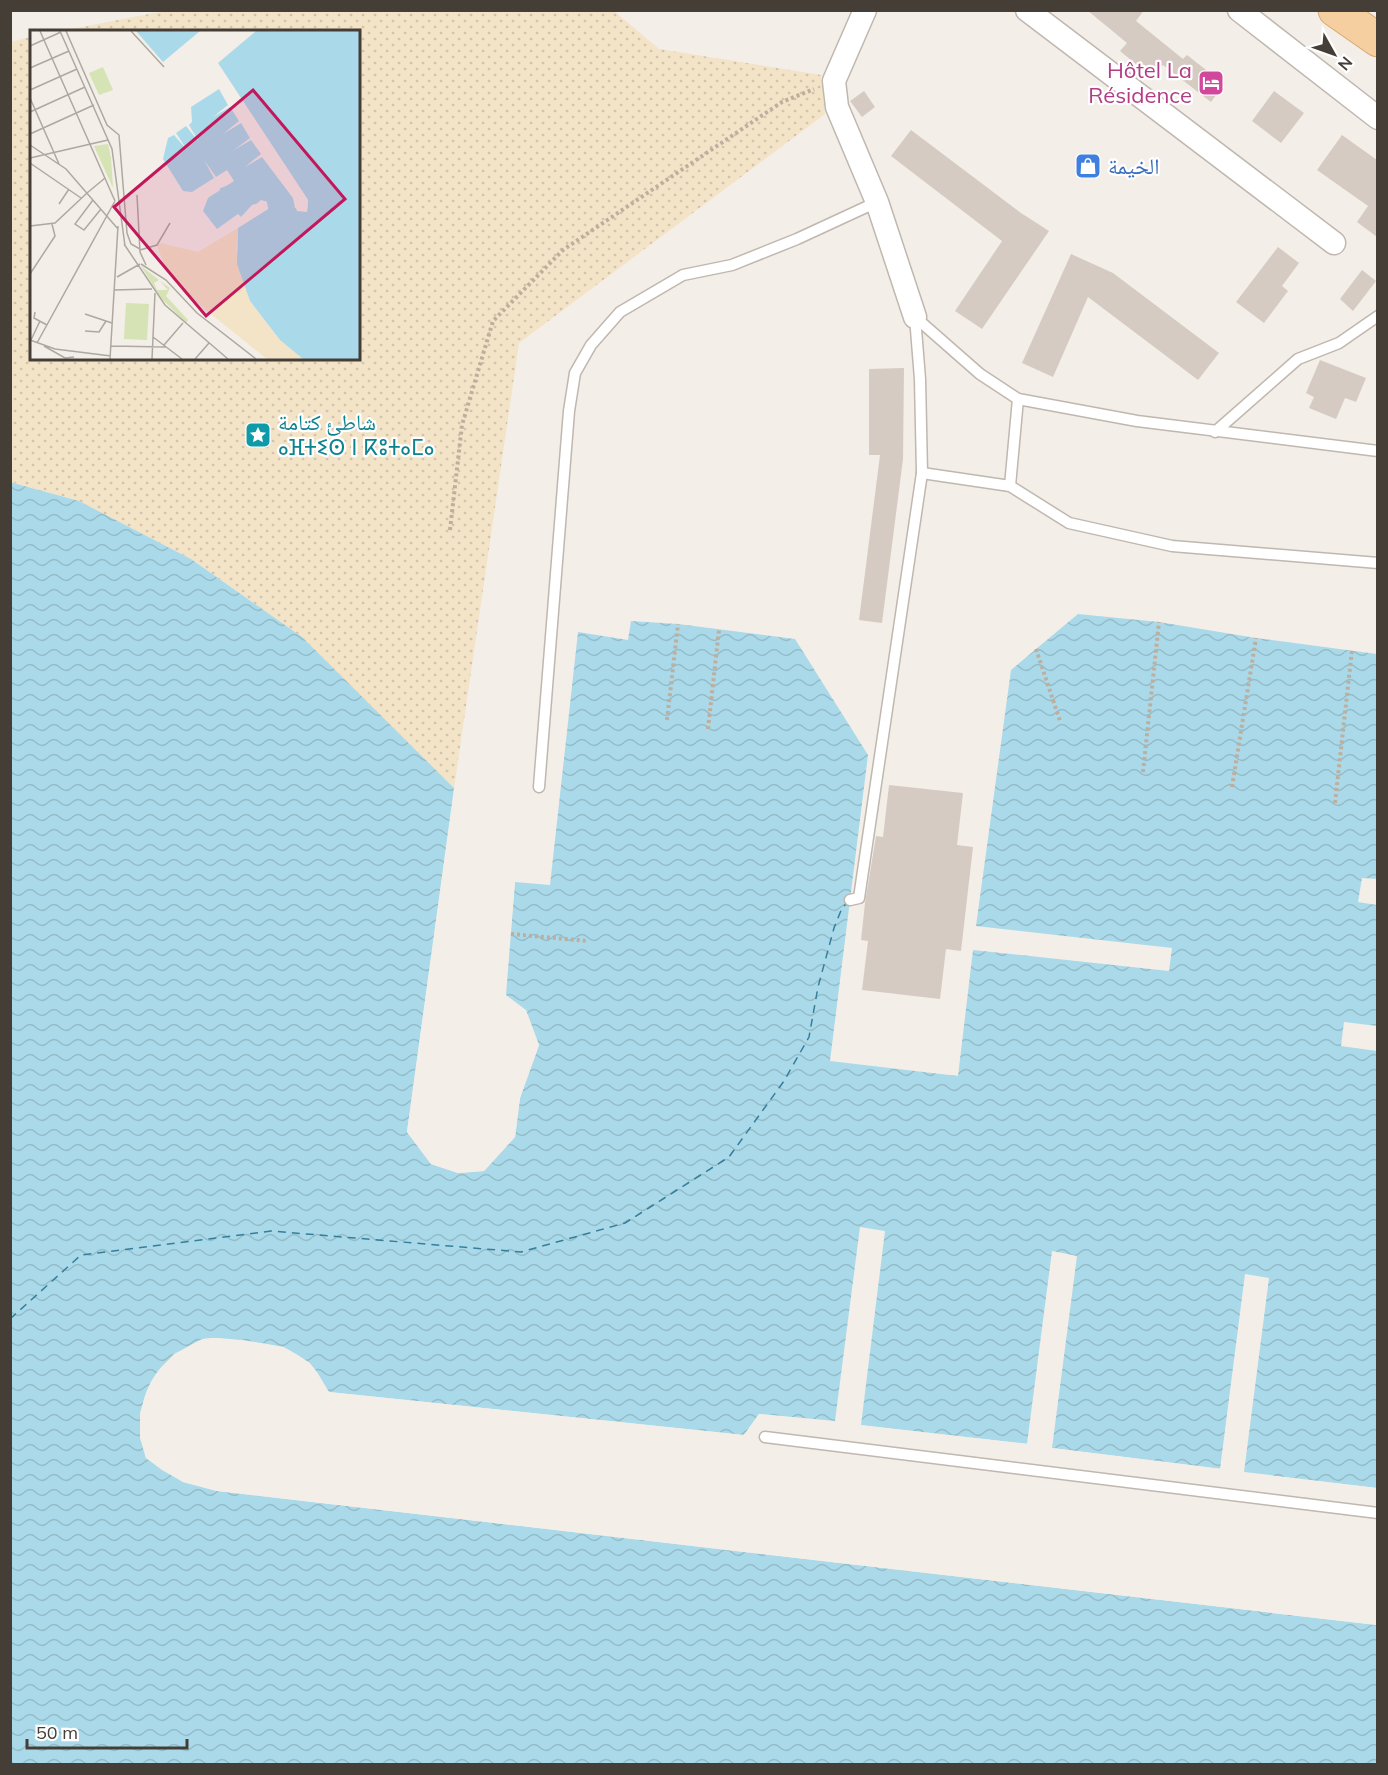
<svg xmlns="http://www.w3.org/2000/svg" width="1388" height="1775" font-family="Mulish,'Noto Naskh Arabic','Noto Sans Tifinagh',sans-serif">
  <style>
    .sand { fill: url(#sand-dots) }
    .water { fill: url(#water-waves) }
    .pier { fill: #f3eee8 }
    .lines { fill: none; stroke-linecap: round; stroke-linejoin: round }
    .ferry { stroke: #367e99; stroke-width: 1.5; stroke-dasharray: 8 6; stroke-linecap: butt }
    .building { fill: #d6cbc2 }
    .lane-casing { stroke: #c0b7af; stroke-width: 13 }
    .street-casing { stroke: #c0b7af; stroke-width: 25 }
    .primary-casing { stroke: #d9a970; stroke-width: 35 }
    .path { stroke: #beae9e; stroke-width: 4; stroke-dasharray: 3 3; stroke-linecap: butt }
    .lane { stroke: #fff; stroke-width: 10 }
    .street { stroke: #fff; stroke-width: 22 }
    .primary { stroke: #f5cf9f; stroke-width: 33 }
    .labels { text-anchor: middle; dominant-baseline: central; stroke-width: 4.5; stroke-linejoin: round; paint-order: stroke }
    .hotel-label { font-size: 22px; fill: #b23c85; stroke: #fff; text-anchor: end }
    .shop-label { font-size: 22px; fill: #366cbe; stroke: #fff; text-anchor: start }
    .culture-label { font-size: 22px; fill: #0d838f; stroke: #fff; text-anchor: start }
    .inset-river { fill: none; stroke: #aadaea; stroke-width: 3 }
    .inset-road { fill: none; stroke: #ada8a1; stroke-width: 1.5 }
    .view { fill: #c2185b; fill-opacity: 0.15; stroke: #c2185b; stroke-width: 3 }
    .inset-edge { fill: none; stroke: #453e37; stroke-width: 3 }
  </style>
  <defs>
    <pattern id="sand-dots" width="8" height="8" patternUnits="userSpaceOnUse" patternTransform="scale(1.5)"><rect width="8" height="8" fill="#f3e3c7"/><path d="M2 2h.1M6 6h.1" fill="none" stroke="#d2c4ac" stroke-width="1.8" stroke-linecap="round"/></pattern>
    <pattern id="water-waves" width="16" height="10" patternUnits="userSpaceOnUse" patternTransform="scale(1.5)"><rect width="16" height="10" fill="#aadaea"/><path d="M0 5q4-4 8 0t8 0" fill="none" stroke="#94bcc9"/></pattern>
  </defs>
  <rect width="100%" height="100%" fill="#f3eee8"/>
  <path class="sand" d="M169,10L614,11L659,49L821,75L825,114L519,343L454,788L302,637L191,559L79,501L11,482L10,42L31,37L32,358H358V32L62,31Z"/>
  <path class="water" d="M10,482L79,501L191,559L302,637L454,788L407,1132L431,1164L458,1173L484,1171L515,1137L520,1098L539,1045L526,1011L505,995L515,882L550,885L578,632L628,640L631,621L678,624L795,639L868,755L830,1061L958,1076L973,950L1169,971L1172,948L976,926L1011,670L1078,614L1159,622L1256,638L1377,654V879L1362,878L1358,902L1377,905V1026L1344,1022L1341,1046L1377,1051V1488L1244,1472L1269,1278L1245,1274L1220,1469L1052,1448L1077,1256L1052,1251L1027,1444L861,1425L885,1231L860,1227L835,1421L759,1414L744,1435L329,1392C323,1383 317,1369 308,1362C289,1347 276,1345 253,1342C240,1340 215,1336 203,1339C197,1341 191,1345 186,1348C144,1370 133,1415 146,1458L183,1482L217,1491L1377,1625V1764H11Z"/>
  <g class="pier">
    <path d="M455,785L457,789L410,1131L432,1162L458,1170L483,1168L512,1135L517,1097L536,1045L524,1012L503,995L512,882H515L506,995L526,1010L539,1045L520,1098L515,1137L484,1171L458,1173L431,1164L407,1132Z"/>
    <path d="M203,1339L242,1340L284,1347L310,1363L329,1392L744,1435L759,1414L838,1422L835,1424L761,1417L744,1438L328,1395L308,1365L283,1349L242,1343L204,1342L176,1356L159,1375L148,1395L143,1414V1438L148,1457L163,1468L184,1479L217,1488L1378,1622L1377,1625L217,1491L183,1482L162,1470L146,1458L140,1438V1413L146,1393L157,1373L174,1354Z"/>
    <path d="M858,1425L1030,1444L1026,1447L861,1428Z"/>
    <path d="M1049,1447L1052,1448L1223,1469L1219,1472L1051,1451Z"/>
    <path d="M1241,1472L1377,1488L1378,1491L1244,1475Z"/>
  </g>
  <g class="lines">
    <path class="ferry" d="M10,1319L81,1255L271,1231L521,1252L625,1223L729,1157L784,1081L809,1037L818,987L834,928L842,908L848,902"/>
  </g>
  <g class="building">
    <path d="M1087,10H1144L1136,21L1183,59L1187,55L1224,84L1211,102L1163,65L1153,78L1120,51L1127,43Z"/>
    <path d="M864,91L875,107L862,117L850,101Z"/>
    <path d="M1274,91L1304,113L1281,143L1252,121Z"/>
    <path d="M911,130L1021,213L1049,231L982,329L955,311L1002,241L891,156Z"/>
    <path d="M1342,135L1377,160V237L1357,222L1368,206L1317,170Z"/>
    <path d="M1278,247L1299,263L1282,286L1288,291L1264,323L1236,302Z"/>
    <path d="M1071,254L1113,273L1219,353L1198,380L1088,297L1053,377L1022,363Z"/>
    <path d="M1362,270L1376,281L1353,311L1340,299Z"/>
    <path d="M1320,360L1366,378L1356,402L1345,398L1336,419L1309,408L1314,397L1306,393Z"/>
    <path d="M904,368L903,459L882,623L859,620L880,455H869V369Z"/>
    <path d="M889,785L963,793L957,845L973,847L961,951L946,949L940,999L862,990L868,941L861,940L865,903L876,836L883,837Z"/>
  </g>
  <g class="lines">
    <g class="lane-casing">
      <g id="lane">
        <path d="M915,317L980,374L1018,399L1137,421L1378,451"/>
        <path d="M1215,432L1298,359L1339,343L1378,316"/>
        <path d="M922,473L1010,486L1069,523L1172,546L1378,563"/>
        <path d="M1010,486L1018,399"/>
        <path d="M539,787L569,411L575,373L591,345L620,312L683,275L732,265L797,239L877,202"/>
        <path d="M850,900L859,898L922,473L920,379L915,317"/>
        <path d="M765,1437L1378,1513"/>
      </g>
    </g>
    <g class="street-casing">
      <g id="street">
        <path d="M865,10L834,81L837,107L877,202L915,317"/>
        <path d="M1027,10L1334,243"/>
        <path d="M1239,10L1378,118"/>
      </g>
    </g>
    <g class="primary-casing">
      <path id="primary" d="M1335,10L1378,40"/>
    </g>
    <g class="path">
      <path d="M450,530L462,425L493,321L563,250L782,102L814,89"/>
      <path d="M1036,649L1060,721"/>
      <path d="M667,720L678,624"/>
      <path d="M708,729L719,630"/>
      <path d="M1143,772L1159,622"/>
      <path d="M1232,787L1256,638"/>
      <path d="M1335,803L1352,650"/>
      <path d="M511,934L587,941"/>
    </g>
    <use href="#lane" class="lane"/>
    <use href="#street" class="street"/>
    <use href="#primary" class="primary"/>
  </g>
  <defs>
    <g id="hotel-square" transform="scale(1.35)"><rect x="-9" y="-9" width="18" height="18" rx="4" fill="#d1479c" stroke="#fff"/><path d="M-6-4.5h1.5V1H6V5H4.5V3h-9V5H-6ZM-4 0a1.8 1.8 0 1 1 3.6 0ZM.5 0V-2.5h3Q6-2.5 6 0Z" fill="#fff"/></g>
    <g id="shop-square" transform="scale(1.35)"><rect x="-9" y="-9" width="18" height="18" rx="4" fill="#3f7fe0" stroke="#fff"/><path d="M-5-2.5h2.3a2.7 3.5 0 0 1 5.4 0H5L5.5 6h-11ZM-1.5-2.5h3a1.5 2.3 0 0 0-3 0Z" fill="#fff"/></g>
    <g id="sight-square" transform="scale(1.35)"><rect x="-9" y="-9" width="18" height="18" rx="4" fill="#0f9aa8" stroke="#fff"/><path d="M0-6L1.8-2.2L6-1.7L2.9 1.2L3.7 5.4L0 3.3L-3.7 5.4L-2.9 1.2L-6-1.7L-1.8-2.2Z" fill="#fff"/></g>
  </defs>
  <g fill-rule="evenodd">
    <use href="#hotel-square" x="1211" y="83"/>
    <use href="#shop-square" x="1088" y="166"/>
    <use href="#sight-square" x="258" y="435"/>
  </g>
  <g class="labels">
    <g class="hotel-label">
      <text x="1192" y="70">Hôtel La<tspan x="1192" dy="25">Résidence</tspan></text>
    </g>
    <g class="shop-label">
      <text x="1108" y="166">الخيمة</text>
    </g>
    <g class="culture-label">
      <text x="278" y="422">شاطئ كتامة<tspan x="278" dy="25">ⴰⴼⵜⵉⵙ ⵏ ⴽⵓⵜⴰⵎⴰ</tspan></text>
    </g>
  </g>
  <g transform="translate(30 30)">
    <rect width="330" height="330" fill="#f3eee8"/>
    <path d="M111,236L129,250L124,253L127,260H138L130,251L140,258L136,266L158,290L156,293L131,268Z" fill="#d5e3b5"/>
    <path d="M208,198L206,220L220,271L250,310L273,329H237L161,268L136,239L127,216L130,213L168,222Z" fill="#f3e3c7"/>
    <path d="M78,114L81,128L83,158L64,116Z" fill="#d5e3b5"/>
    <path d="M73,37L83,60L69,65L59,43ZM96,273L119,274L117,310L94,309Z" fill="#d5e3b5"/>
    <path d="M106,1H170L133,32ZM226,1H330V329H273L250,310L220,271L207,234L208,198L238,179L236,171L222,175L211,187L208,184L187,199L173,181L178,168L204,151L197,140L186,147L174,130L184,148L162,162L153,161L133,129L138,108L144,105L157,120L146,103L156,96L169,112L159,95L162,92L161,77L189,59L198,75L183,87L200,77L209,91L193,104L211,93L220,108L204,120L221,110L231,124L215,137L232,127L263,168L267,181L277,182L278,170L188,33Z" fill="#aadaea"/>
    <path d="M186,31L278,170L277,182L265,178L263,168L189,59L266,166L267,177L276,179V172ZM231,170L237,172L238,179L204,200L235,177L232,173L224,177L222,183L209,190Z" fill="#f3eee8"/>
    <path class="inset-river" d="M190,160L209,153L230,156L269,197L290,199L330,188"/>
    <path class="inset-road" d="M10,1L85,171M30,1L82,119L95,216M36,1L77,95L89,105L97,203L101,214L110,219M101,1L134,37M0,16L31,2M0,38L39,21M0,60L47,39M0,68L29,134M0,82L55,57M0,104L64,75M0,115L36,139L88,199M0,128L78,110M0,133L51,168M57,163L75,148M107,165L110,222L116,235M63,170L45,194L54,200L71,179M29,174L39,159M0,196L25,193L57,163M94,214L135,275L198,329M110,220L127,215L140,193M111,234L136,250L167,283L226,329M0,244L25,206L22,194M87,247L110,234M84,260L122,259M5,282L4,288L17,295M55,284L82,293M55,301L69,302L76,291M123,307L152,329M0,310L25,319L81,326M1,310L10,291M7,313L85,171M134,315L153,293M14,316L35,328L44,327M81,316L136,317M80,329L88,196M122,329L125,263M165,329L179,313"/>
    <path class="view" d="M223,60L315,169L176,286L84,177Z"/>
    <rect width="330" height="330" class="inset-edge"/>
  </g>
  <rect width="1388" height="1775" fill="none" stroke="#453e37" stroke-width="24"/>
  <g transform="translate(1334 54) rotate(130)" stroke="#ffffff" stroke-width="4.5" paint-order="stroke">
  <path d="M0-4.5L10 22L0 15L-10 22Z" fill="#453e37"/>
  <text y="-9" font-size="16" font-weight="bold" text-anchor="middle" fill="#453e37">N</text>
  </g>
  <path d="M27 1739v9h160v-9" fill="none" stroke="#453e37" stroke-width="3"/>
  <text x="36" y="1739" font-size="18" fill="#453e37" stroke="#ffffff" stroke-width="4.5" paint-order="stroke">50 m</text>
</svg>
